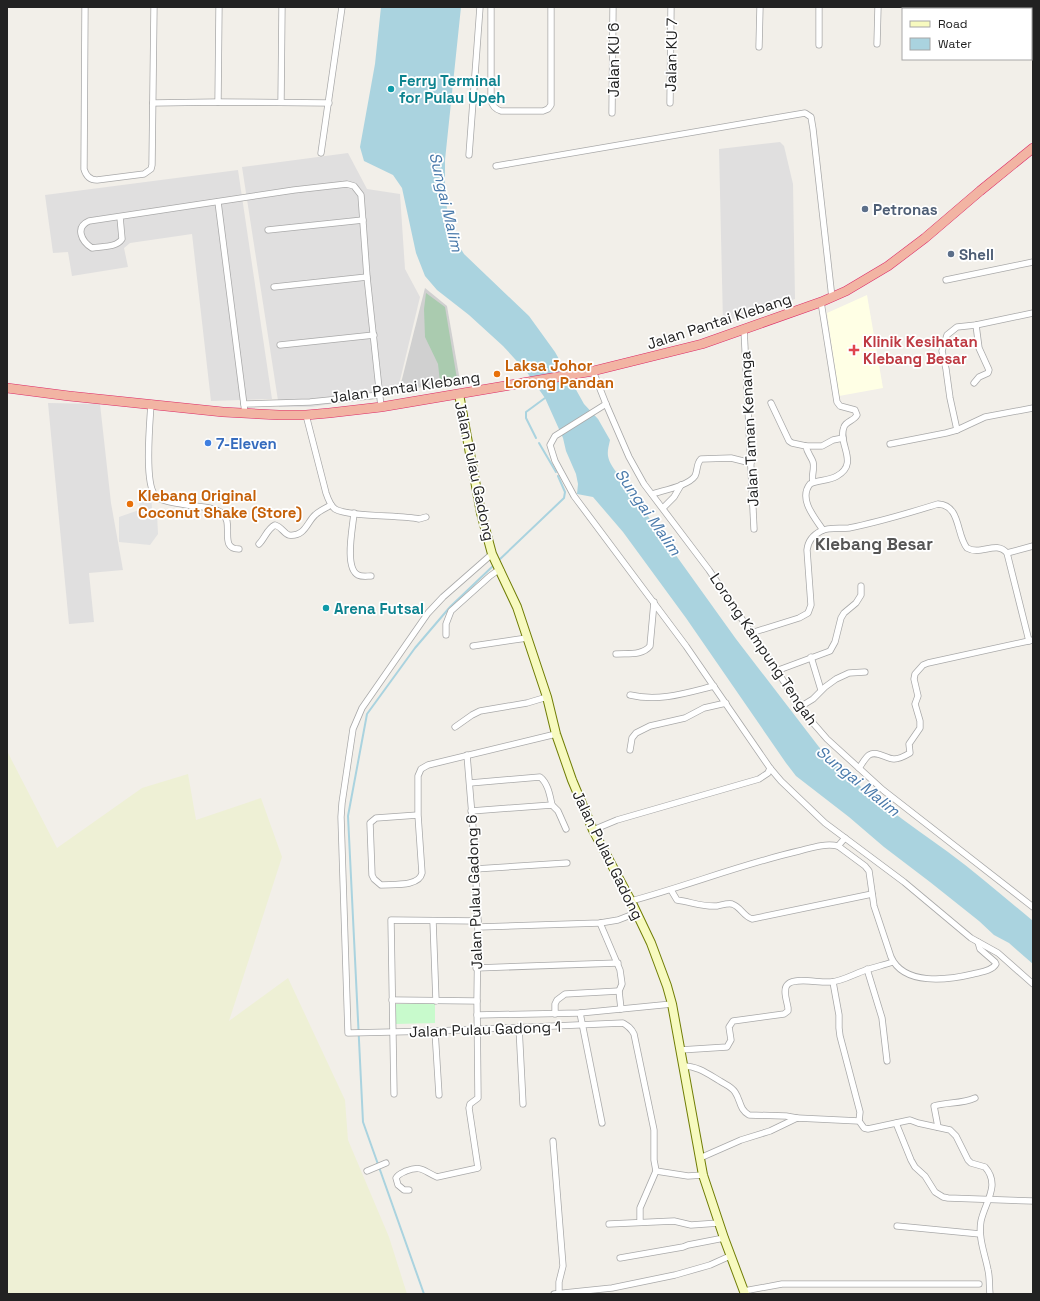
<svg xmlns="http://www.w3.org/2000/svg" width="1040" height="1301" font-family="'Space Grotesk',sans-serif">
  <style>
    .residential { fill: #e0dfdf }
    .education { fill: #ffffe5 }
    .religious { fill: #d0d0d0 }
    .farmland { fill: #eef0d5 }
    .cemetery { fill: #aacbaf }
    .park { fill: #c8facc }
    .parking { fill: #e2e2e2 }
    .water { fill: #aad3df }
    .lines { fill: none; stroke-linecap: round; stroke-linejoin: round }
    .stream { stroke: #aad3df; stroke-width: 2 }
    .minor-casing { stroke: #a9a9a9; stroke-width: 7 }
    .secondary-casing { stroke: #707d05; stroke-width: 10 }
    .trunk-casing { stroke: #dc2a67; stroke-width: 10 }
    .minor { stroke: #fff; stroke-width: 5.5 }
    .secondary { stroke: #f7fabf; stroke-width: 8 }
    .trunk { stroke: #f2b4a3; stroke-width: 9 }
    .culture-dot { fill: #0f9aa8; stroke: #fff; stroke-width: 1.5 }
    .service-dot { fill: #5c6f8a; stroke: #fff; stroke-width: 1.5 }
    .health-dot { fill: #e0444e; stroke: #fff; stroke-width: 1.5 }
    .food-dot { fill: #e8710a; stroke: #fff; stroke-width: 1.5 }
    .shop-dot { fill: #3f7fe0; stroke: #fff; stroke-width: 1.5 }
    .labels { text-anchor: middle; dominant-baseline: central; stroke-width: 3.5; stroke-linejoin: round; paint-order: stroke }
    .street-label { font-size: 15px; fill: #222; stroke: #fff }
    .culture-label { font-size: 15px; font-weight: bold; fill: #0d838f; stroke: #fff; text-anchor: start }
    .service-label { font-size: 15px; font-weight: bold; fill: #4e5e75; stroke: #fff; text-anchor: start }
    .health-label { font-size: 15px; font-weight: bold; fill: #be3a42; stroke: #fff; text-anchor: start }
    .food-label { font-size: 15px; font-weight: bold; fill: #c56008; stroke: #fff; text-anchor: start }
    .shop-label { font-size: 15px; font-weight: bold; fill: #366cbe; stroke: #fff; text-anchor: start }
    .water-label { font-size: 16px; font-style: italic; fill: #4a7aab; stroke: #fff }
    .quarter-label { font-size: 17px; font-weight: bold; fill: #555; stroke: #fff }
  </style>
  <rect width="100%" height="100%" fill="#f2efe9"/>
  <g class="residential">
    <path d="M780,142L784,146L793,184L795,299L723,322L719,149Z"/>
    <path d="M348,153L367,189L400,194L405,269L420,297L397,393L312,407H279L242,167Z"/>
    <path d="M238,170L272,399L211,401L192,234L130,243L124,248L128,267L72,276L68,252L53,253L45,195Z"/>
    <path d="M48,403L100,404L111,503L123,570L89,573L94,622L69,624Z"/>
  </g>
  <path class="education" d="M867,295L883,388L839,396L827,313Z"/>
  <path class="religious" d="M425,288L447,306L460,381L399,391Z"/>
  <path class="farmland" d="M7,751L57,848L142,788L188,774L196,820L261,798L282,857L229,1021L288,978L345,1100L348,1140L389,1237L407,1294H7Z"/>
  <path class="cemetery" d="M426,293L445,307L457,379L440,382L438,364L425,337L424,309Z"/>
  <path class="park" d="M435,1003V1023L396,1024L395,1004Z"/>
  <path class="parking" d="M144,490L151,494L152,509L157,513L158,534L150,545L119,542V517L139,510L140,500Z"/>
  <path class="water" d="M381,7H461L445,160V196L451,233L464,254L529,316L555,352L584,404L598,419L610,440C607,453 606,457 614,469L736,639L819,747C856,788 904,820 948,852C978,874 1005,898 1033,921V964L1009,943L994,935L979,921L930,882L884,847L849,817L796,776L786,763L686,618L623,532L593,497L577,494L578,484L576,474L566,451L563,438L545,398L526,371L503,346L469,315L437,290L425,276L416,253L402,188L393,175L364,161L360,147L375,64Z"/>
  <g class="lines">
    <g class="stream">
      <path d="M536,438L526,418V412L545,398"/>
      <path d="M539,443L556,472"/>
      <path d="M498,561L564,498L565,492L558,476"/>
      <path d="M424,1294L363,1122L348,816L367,714L415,648L450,607L494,565"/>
    </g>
    <g class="minor-casing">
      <g id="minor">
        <path d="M85,7L84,169C86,176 90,180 97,180L144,174L151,169L152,165L154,7"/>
        <path d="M491,7V100C492,106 495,109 501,111H543L548,109L551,105V7"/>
        <path d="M937,9V7"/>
        <path d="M995,9V7"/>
        <path d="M877,44L878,7"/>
        <path d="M819,45V7"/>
        <path d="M759,47L760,7"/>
        <path d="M218,102L219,7"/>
        <path d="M281,102L282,7"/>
        <path d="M153,103L218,102L329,103"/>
        <path d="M670,103L671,7"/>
        <path d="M612,113L613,7"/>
        <path d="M321,153L342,7"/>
        <path d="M469,155L480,7"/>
        <path d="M496,166L805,113L811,117L813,129L832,298"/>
        <path d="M218,202L245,413"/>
        <path d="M120,217L122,239C116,248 102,246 92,248C81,241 75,227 89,221L294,190L347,184L354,186L361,195L367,277L381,407"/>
        <path d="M268,230L363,220"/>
        <path d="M946,280L1033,262"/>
        <path d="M274,287L367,277"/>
        <path d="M821,302L837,402L840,406L855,410L857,415C854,421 846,421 844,427C837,444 860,463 837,476C828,481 818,480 810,484C798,499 815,518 823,530"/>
        <path d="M744,329L754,529"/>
        <path d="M280,345L374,335"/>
        <path d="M593,371L606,404L629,457L644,484L709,570L807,716L827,739L883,790L1033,907"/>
        <path d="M974,383L979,377L988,373L989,370L979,348L976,325"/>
        <path d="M771,403L789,441L792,443L806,446C807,453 811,456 813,462C815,469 811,475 813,482"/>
        <path d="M151,404C150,421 144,483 155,495C161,502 177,503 187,505C197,507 213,506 222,513C235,523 218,549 239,549"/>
        <path d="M244,404L310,402L380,395"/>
        <path d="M606,404L555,436L550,445L555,461L574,496L686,646L770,768L781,781L825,823L904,882L971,938L998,953L1033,984"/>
        <path d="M306,415L326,493C328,499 330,505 335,509C349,517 400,515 419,519L426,517"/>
        <path d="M957,430L950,398L946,369L942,351L947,335L957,327L976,325L1033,313"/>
        <path d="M890,444L946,433L957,430L985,417L1033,408"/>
        <path d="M806,446H822L833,440L843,438"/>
        <path d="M652,494C664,490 688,486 695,476C698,470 696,464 701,459L731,458L751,463"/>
        <path d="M663,508L674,497L681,485"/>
        <path d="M354,513C353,526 344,568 358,575C362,577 367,576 371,576"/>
        <path d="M259,544C265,538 267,529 275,525C282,527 284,534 289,535C305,537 307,522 315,515C319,511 326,508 331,505"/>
        <path d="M1007,553L1033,546"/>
        <path d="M492,554L443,597L428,613L362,708L353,729L342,803L341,817L348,1033L435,1031L623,1023C628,1026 631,1028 634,1034L654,1130V1160L656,1171L640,1208V1222"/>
        <path d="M751,633L799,618L808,613L811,605L807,550C808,541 813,535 821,531C829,527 840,529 849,528C879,522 909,513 938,504C961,505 956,535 967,548C981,556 996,540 1007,553L1029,641"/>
        <path d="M446,635V624L451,611L490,576L497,571H501"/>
        <path d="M473,646L527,638"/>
        <path d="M616,654C627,653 642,656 650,646L654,602"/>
        <path d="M811,657L821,690"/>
        <path d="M776,671L830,651L835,642L841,618L844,613L856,603L861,595V586"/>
        <path d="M630,695C659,702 686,693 714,686"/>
        <path d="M800,707L813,699L825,687L836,679L849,673L865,672"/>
        <path d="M455,727L472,715L480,711L527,703L547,697"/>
        <path d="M630,750L632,738L636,733L650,726L685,718L704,708L726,703"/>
        <path d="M859,768C862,764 865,758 869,755C877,750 886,759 894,759C900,759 905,756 910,753L909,744L920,728V721L915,704L918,696L914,679L915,674L923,665L928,663L1033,640"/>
        <path d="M470,783L540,777C548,783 550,796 552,805"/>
        <path d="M471,811L552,805L558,811L566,829"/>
        <path d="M418,815L376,818L370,823L372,875L374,879L381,885C393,884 419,887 422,873L418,815V776L421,769L428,765L556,734"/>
        <path d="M593,830L617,820L759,779L768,773L770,768"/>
        <path d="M838,846L865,866L869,871L874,906L891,957C904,986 948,980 973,974C981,972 992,971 996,964L995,962L980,949L978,942"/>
        <path d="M475,869L567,863"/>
        <path d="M671,890L677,900C691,902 703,907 717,906C722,905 728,903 732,904C741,907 743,916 752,919L872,894"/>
        <path d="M631,901C687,886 742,864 799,851C811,848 825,843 838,846L845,838"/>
        <path d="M433,921L436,1001"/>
        <path d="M600,923L620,970L622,984L619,991L621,1009"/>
        <path d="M478,927L600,923L618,920L636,913"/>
        <path d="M476,968L618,963"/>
        <path d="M867,969L882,1018L887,1061"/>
        <path d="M833,982L839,1015V1028L840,1036L860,1112L859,1121"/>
        <path d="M392,1000L477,1001"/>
        <path d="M580,1013L602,1123"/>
        <path d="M555,1014V1004L557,1000L565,994L619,991"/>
        <path d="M477,1015L580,1013L672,1004"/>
        <path d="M519,1027L523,1104"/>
        <path d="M435,1031L439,1095"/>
        <path d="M680,1050L727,1047L731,1040L729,1027L733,1021L784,1014L788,1011V1008C787,1001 782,989 788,984C796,977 819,983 830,982C841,982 856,973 866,970C875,967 884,965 893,962"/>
        <path d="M683,1066C698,1066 708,1074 720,1081C726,1085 731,1086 735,1092C741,1101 739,1109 749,1115L786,1116L797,1118"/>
        <path d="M394,1094L391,920L478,921"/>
        <path d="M896,1123L911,1160L915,1167L925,1176L935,1192L943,1197L948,1198L1033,1201"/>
        <path d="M938,1127L934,1106C947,1102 962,1104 975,1098"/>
        <path d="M553,1141L563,1266L559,1282V1293"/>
        <path d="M700,1158L741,1140L770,1131L797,1118L859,1121L864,1128L868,1129L910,1120L918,1123L950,1130L956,1136L968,1160L971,1163L985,1167C1001,1185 985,1202 981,1221C978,1238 985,1254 988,1270C990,1278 989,1286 990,1294"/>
        <path d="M367,1171L386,1163"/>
        <path d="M656,1171L688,1176L703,1175"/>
        <path d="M409,1190H404L398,1185L396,1178C398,1174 402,1173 406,1171C422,1165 423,1171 437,1177L478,1168L469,1108L470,1104L478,1098L477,1001L478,921L474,840L467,755"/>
        <path d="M609,1224L674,1221L691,1225L719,1223"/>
        <path d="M897,1226L980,1234"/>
        <path d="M620,1258L683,1247L688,1245L724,1238"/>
        <path d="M744,1291L782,1284H979"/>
        <path d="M554,1294L612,1288L675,1275L710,1265L730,1256"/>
      </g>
    </g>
    <g class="secondary-casing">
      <path id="secondary" d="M459,394L481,513L492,554L517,607L547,697L556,734L572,780L593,830L631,901L651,943L667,986L672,1004L703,1175L724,1238L745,1294"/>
    </g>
    <g class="trunk-casing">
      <path id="trunk" d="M7,388L69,396L223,412L279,415H306L329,413L381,407L593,371L702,344L821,302L846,291L888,266L925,238L980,191L1033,148"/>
    </g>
    <use href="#minor" class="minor"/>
    <use href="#secondary" class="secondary"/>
    <use href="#trunk" class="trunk"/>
  </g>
  <g class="culture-dot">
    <circle cx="391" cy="89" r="4"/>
    <circle cx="326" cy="608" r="4"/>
  </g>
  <g class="service-dot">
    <circle cx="865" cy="209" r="4"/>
    <circle cx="951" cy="254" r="4"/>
  </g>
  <path class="health-dot" d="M852 344h4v4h4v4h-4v4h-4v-4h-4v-4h4z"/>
  <g class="food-dot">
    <circle cx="497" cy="374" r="4"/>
    <circle cx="130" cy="504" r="4"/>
  </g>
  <circle class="shop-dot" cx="208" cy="443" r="4"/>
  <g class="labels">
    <g class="street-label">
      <text transform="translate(671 55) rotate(-89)">Jalan KU 7</text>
      <text transform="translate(613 60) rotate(-90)">Jalan KU 6</text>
      <text transform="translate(719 321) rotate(-18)">Jalan Pantai Klebang</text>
      <text transform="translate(405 387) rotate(-8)">Jalan Pantai Klebang</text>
      <text transform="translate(749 429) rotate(-93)">Jalan Taman Kenanga</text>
      <text transform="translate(475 471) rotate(78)">Jalan Pulau Gadong</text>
      <text transform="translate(764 649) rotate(56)">Lorong Kampung Tengah</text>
      <text transform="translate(608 855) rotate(64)">Jalan Pulau Gadong</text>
      <text transform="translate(474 892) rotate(-92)">Jalan Pulau Gadong 6</text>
      <text transform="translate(485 1029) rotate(-2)">Jalan Pulau Gadong 1</text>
    </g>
    <g class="culture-label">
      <text x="399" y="80">Ferry Terminal<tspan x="399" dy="17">for Pulau Upeh</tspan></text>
      <text x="334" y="608">Arena Futsal</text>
    </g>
    <g class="service-label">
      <text x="873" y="209">Petronas</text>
      <text x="959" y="254">Shell</text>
    </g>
    <g class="health-label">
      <text x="863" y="341">Klinik Kesihatan<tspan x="863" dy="17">Klebang Besar</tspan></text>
    </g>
    <g class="food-label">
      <text x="505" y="365">Laksa Johor<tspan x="505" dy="17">Lorong Pandan</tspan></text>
      <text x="138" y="495">Klebang Original<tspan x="138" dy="17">Coconut Shake (Store)</tspan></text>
    </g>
    <g class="shop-label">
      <text x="216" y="443">7-Eleven</text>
    </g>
    <g class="water-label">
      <text transform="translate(446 202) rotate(77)">Sungai Malim</text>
      <text transform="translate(648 512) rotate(55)">Sungai Malim</text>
      <text transform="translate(858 781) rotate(39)">Sungai Malim</text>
    </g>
    <g class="quarter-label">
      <text x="874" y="544">Klebang Besar</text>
    </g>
  </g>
  <rect width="1040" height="1301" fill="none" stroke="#222222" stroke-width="16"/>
  <rect x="902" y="8" width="130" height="52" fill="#ffffff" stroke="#a7a7a7"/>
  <rect x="910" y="21" width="20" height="6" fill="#f7fabf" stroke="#a7a7a7"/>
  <text x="938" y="28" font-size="12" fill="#222222">Road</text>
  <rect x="910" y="38" width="20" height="12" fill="#aad3df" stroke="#a7a7a7"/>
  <text x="938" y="48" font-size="12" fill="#222222">Water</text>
</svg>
